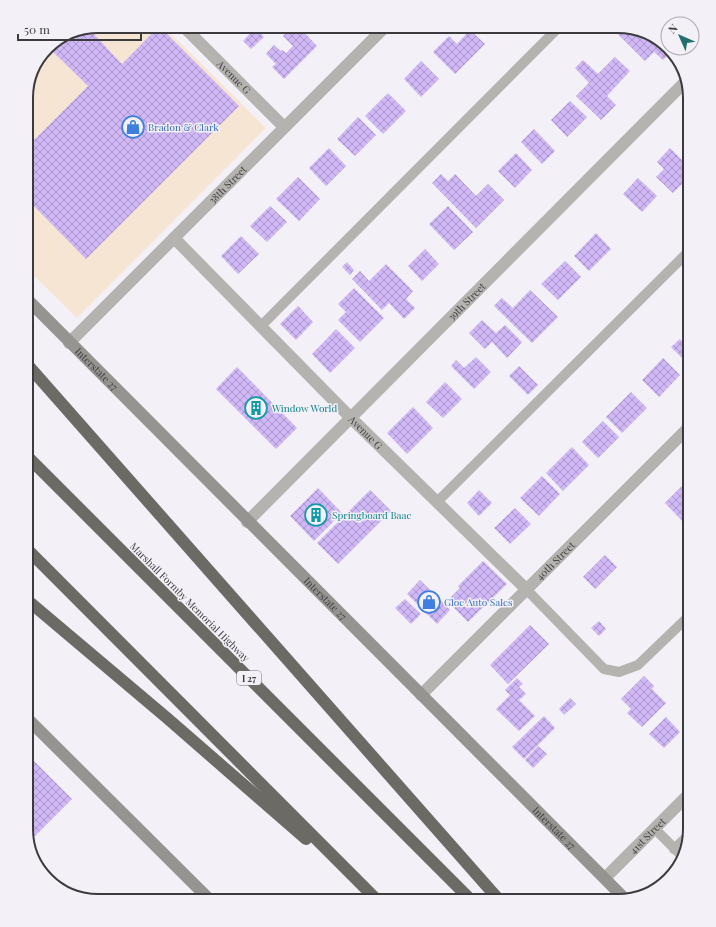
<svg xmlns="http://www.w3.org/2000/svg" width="716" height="927" font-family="'Playfair Display',serif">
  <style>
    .industrial { fill: #f7e5d4 }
    .building { fill: url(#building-cross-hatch) }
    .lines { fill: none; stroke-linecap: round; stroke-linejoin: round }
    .lane { stroke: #b4b3b0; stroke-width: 10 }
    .street { stroke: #b4b3b0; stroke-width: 12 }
    .secondary { stroke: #959490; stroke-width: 12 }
    .highway { stroke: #6c6a65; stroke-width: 12 }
    .labels { text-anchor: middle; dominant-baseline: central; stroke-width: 3; stroke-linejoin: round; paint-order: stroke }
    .shield { fill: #f3f1f7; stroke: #727275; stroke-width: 1 }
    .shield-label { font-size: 9px; font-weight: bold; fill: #3b3b3d }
    .street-label { font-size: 10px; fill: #3b3b3d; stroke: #f3f1f7 }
    .shop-label { font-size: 10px; fill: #366cbe; stroke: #f3f1f7; text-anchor: start }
    .culture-label { font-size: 10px; fill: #0d838f; stroke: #f3f1f7; text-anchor: start }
    .rim { fill: none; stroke: #3b3b3d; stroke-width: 2 }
  </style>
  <defs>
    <pattern id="building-cross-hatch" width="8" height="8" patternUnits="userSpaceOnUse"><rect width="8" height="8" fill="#d0b7f6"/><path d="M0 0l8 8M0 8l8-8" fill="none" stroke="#aa96c8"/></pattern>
  </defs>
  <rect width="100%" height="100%" fill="#f3f1f7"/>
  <path class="industrial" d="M98,26H163L266,128L77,318L26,268V93L33,66L50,44Z"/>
  <g class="building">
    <path d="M159,26L239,106L86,259L26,198V148L88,86L48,47L50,44L89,29L122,64Z"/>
    <path d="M293,26H298L317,46L284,79L272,67L276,64L266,54L274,45L281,51L282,50L286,53L293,46L283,36Z"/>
    <path d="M623,26L654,36L671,52L663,60L654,52L645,61L617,33Z"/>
    <path d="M255,28L264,37L251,49L243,41Z"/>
    <path d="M470,30L485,44L455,74L433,52L449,36L457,44Z"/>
    <path d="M615,57L630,71L607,96L616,105L601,120L576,96L589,83L575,68L583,60L598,74Z"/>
    <path d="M421,61L439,79L421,97L404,79Z"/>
    <path d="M388,93L406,111L383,134L365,116Z"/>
    <path d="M570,101L587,117L567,137L551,120Z"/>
    <path d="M358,117L376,135L355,156L337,139Z"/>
    <path d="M690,128V159L682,151L689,143L682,136Z"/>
    <path d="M534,129L555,151L542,164L521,142Z"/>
    <path d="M329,148L346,166L326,186L309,168Z"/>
    <path d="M670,148L690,168V176L673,193L656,177L664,169L657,162Z"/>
    <path d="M516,153L532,170L515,188L498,171Z"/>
    <path d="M441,174L448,181L455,174L476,196L488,184L504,200L476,228L432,183Z"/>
    <path d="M298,177L320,199L299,221L276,199Z"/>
    <path d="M638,178L657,196L642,212L623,194Z"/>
    <path d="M270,206L287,222L267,242L250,226Z"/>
    <path d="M448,206L473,232L454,250L429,224Z"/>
    <path d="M596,233L611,249L589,271L574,256Z"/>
    <path d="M241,236L259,254L238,274L221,256Z"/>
    <path d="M425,249L439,264L422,281L408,266Z"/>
    <path d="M565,261L581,277L558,300L541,284Z"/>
    <path d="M347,262L354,270L350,275L342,267Z"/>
    <path d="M386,264L413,291L406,299L415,308L404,319L389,303L382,310L352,279L360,271L369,281Z"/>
    <path d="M354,288L384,318L360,342L338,320L346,312L338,304Z"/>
    <path d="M530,290L558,317L532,343L494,306L502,298L513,308Z"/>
    <path d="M298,306L313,322L296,340L280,324Z"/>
    <path d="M482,320L496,333L505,325L522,342L507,358L492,342L485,349L469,333Z"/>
    <path d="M336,329L355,348L330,373L312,354Z"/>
    <path d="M680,339L685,344L690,339V366L671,347Z"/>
    <path d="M476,357L491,372L474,389L451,366L456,360L464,368Z"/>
    <path d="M663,358L680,375L659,397L642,380Z"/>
    <path d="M519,366L538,385L528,395L509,376Z"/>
    <path d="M237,367L297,428L276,449L216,389Z"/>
    <path d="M445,382L462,399L443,418L426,402Z"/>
    <path d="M631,392L647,408L622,433L606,417Z"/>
    <path d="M413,407L433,428L407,454L387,433Z"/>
    <path d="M603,421L619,437L598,458L582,442Z"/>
    <path d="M572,447L589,465L563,491L546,473Z"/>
    <path d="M542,476L560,494L539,516L520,498Z"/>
    <path d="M686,482L690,487V515L683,522L665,503Z"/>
    <path d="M318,488L342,513L314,541L290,516Z"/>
    <path d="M370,490L391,511L338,564L317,543Z"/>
    <path d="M479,490L492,503L479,516L467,503Z"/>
    <path d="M515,508L531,524L510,544L494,528Z"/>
    <path d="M605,555L617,567L595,589L583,577Z"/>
    <path d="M483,561L507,584L468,622L447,601L460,588L458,586Z"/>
    <path d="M420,580L450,610L437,624L407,594Z"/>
    <path d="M405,599L421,614L411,624L395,608Z"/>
    <path d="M599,621L606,629L599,636L591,628Z"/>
    <path d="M530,625L549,644L508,684L490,665Z"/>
    <path d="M644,676L654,686L652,689L666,703L642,727L627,713L631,709L621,699Z"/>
    <path d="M517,678L523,684L519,687L526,694L519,700L535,716L519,731L496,709L510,695L505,690Z"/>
    <path d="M570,698L576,704L564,715L559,709Z"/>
    <path d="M544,716L555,728L524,759L512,747Z"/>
    <path d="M666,717L680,732L664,748L649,734Z"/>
    <path d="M538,746L547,754L533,768L525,760Z"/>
    <path d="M28,755L72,799L30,841L26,829V758Z"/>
  </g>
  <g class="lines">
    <g class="lane">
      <path d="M261,326L560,26"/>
      <path d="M437,502L690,250"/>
      <path d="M526,589L604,669L619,672L638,665L690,615"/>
      <path d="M655,829L683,857"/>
      <path d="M674,849L689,835"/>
    </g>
    <g class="street">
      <path id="s1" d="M183,26L284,127"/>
      <path id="s2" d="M174,238L351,418L526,589"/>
      <path id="s3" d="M69,343L386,26"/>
      <path id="s4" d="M247,522L685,82"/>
      <path id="s5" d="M421,695L690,426"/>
      <path id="s6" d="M605,878L690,793"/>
      <path d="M196,901L203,894"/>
    </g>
    <g class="secondary">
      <path id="s7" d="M26,298L625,899"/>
      <path d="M26,717L211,901"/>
    </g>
    <g class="highway">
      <path d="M26,363L500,901"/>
      <path d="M26,455L472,901"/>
      <path d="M26,548L378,901"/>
      <path d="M26,599L167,718L306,839"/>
    </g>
  </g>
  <defs>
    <g id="shop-ring" transform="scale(1.15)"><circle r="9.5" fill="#f3f1f7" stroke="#3f7fe0" stroke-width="1.5"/><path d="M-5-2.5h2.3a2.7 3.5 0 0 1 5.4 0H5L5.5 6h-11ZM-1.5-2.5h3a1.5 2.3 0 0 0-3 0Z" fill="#3f7fe0"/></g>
    <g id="building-ring" transform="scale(1.15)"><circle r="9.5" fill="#f3f1f7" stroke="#0f9aa8" stroke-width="1.5"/><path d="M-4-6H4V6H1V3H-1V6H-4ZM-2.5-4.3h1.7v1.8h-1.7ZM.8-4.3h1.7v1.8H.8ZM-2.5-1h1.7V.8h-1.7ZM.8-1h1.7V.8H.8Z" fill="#0f9aa8"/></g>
  </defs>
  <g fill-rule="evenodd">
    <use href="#shop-ring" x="133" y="127"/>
    <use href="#building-ring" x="256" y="408"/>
    <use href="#building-ring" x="316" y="515"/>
    <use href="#shop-ring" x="429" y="602"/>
  </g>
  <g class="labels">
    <rect class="shield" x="237" y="671" width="24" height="14" rx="3"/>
    <g class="shield-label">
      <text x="249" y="678">I 27</text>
    </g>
    <g class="street-label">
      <text stroke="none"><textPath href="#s1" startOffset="72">Avenue G</textPath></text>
      <text stroke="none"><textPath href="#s3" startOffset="224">38th Street</textPath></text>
      <text stroke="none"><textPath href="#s4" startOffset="311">39th Street</textPath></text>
      <text stroke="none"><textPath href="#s7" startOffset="100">Interstate 27</textPath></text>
      <text stroke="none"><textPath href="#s2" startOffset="273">Avenue G</textPath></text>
      <text stroke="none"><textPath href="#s5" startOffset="190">40th Street</textPath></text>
      <text stroke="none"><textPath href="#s7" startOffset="424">Interstate 27</textPath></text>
      <text transform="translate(190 602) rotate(45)">Marshall Formby Memorial Highway</text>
      <text stroke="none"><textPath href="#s7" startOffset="748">Interstate 27</textPath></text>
      <text stroke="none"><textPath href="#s6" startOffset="60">41st Street</textPath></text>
    </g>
    <g class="shop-label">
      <text x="148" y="127">Bradon &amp; Clark</text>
      <text x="444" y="602">Gloe Auto Sales</text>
    </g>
    <g class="culture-label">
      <text x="272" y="408">Window World</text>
      <text x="332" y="515">Springboard Baac</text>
    </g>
  </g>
  <path d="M0 0H716V927H0ZM98 33H618A65 65 0 0 1 683 98V829A65 65 0 0 1 618 894H98A65 65 0 0 1 33 829V98A65 65 0 0 1 98 33Z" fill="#f3f1f7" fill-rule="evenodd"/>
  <path class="rim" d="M98 33H618A65 65 0 0 1 683 98V829A65 65 0 0 1 618 894H98A65 65 0 0 1 33 829V98A65 65 0 0 1 98 33Z"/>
  <g transform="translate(680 36) rotate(315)"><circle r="19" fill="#f3f1f7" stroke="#a9a8ad"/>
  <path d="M0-3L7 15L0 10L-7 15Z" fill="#236f70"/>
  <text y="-6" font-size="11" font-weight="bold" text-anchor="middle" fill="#3b3b3d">N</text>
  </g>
  <path d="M18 34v6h123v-6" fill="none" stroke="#3b3b3d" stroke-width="2"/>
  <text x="24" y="34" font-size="12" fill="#3b3b3d" stroke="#f3f1f7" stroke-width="3" paint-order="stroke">50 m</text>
</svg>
